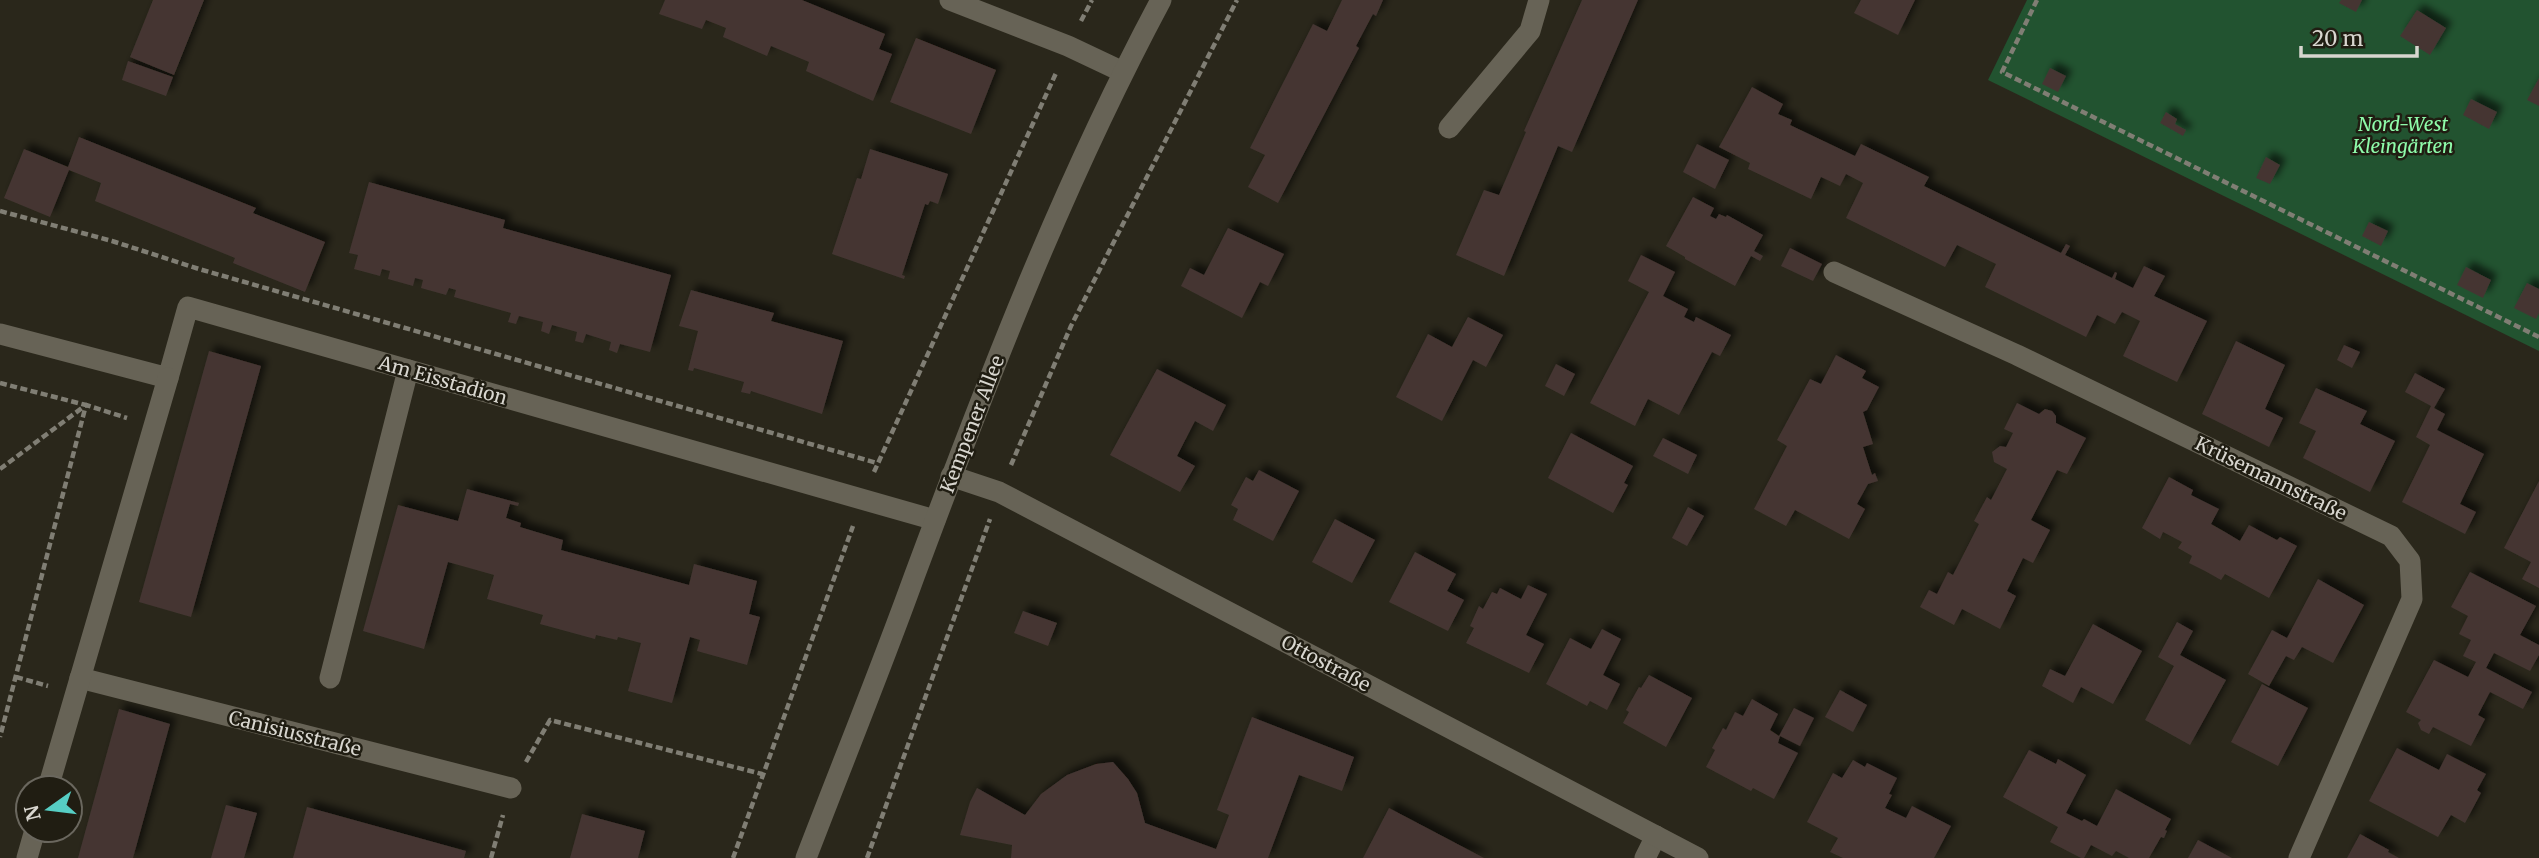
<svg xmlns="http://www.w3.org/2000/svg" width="2539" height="858" font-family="Merriweather,serif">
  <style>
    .green { fill: #225330 }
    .building { fill: #443632; filter: url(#shadow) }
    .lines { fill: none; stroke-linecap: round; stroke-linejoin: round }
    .path { stroke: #807e74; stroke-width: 4.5; stroke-dasharray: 7 3.5; stroke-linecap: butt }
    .lane { stroke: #676356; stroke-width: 21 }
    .street { stroke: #676356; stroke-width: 21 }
    .secondary { stroke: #676356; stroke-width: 21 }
    .labels { text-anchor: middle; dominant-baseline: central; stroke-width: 5; stroke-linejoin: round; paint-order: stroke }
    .park-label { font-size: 19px; font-style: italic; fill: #8efbaa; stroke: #201d12 }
    .street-label { font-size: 19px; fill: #d8d6cf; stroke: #201d12 }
  </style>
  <defs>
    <filter id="shadow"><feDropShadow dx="6" dy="-6" stdDeviation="3.5" flood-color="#0009"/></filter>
  </defs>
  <rect width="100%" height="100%" fill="#2a271b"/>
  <path class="green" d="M2027,0H2539V351L1988,80Z"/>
  <g class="building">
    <path d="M153,0H204L174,75L130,57Z"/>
    <path d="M665,0H802L885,34L879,49L892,54L873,101L806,71L809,62L771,46L767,56L723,37L726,28L706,20L702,29L659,14Z"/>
    <path d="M1342,0H1383L1376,16L1373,14L1356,46L1359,48L1278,203L1248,187L1265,155L1250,148L1313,24L1327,31Z"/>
    <path d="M1582,0H1638L1572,152L1558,146L1504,276L1456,255L1484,190L1499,195L1526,132L1524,131Z"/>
    <path d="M1861,0H1915L1898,35L1854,13Z"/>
    <path d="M2341,0H2362L2356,12L2339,3Z"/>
    <path d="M2417,10L2446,28L2430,55L2400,36Z"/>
    <path d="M916,38L996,70L971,134L890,102Z"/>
    <path d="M128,61L173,77L166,96L122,80Z"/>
    <path d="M2050,68L2066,76L2058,92L2042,84Z"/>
    <path d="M2539,78V106L2527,100Z"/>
    <path d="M1752,87L1783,104L1778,114L1792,120L1790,125L1855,156L1861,144L1929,177L1924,186L2061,253L2066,244L2070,246L2065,255L2112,278L2115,272L2117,273L2115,279L2133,288L2144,266L2165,276L2154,296L2207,321L2177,382L2123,356L2140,321L2122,312L2115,324L2097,315L2086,337L1985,287L1996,264L1957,245L1945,267L1846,218L1863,183L1846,174L1840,186L1821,177L1811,199L1748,169L1750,163L1719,147Z"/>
    <path d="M2471,99L2497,112L2489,129L2463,115Z"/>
    <path d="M2166,112L2177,119L2175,124L2186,130L2183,136L2160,123Z"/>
    <path d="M79,137L256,208L253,213L325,242L305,292L233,263L235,258L95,201L101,183L69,170L50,217L4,198L24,149L68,167Z"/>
    <path d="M1697,144L1729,160L1715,189L1683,172Z"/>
    <path d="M870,149L948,174L938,204L930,201L928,205L925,204L902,275L905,276L904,279L832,254L857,178L861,179Z"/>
    <path d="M2266,157L2280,165L2270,184L2256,178Z"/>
    <path d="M369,182L505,220L503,228L671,275L650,352L620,344L617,353L609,350L611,342L586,334L583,343L575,341L577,332L552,325L549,334L541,331L543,322L519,316L516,324L508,322L511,313L454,297L456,290L449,288L446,295L421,288L423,280L415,278L413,286L388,279L390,271L382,269L380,276L354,269L358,255L349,253Z"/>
    <path d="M1693,197L1714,208L1710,216L1716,219L1719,214L1726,217L1727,215L1763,235L1754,251L1763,256L1760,261L1751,256L1735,286L1685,259V257L1666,246Z"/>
    <path d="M2369,222L2388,231L2381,246L2362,236Z"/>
    <path d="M1228,228L1284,254L1268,286L1260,282L1242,318L1181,286L1190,268L1204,275Z"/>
    <path d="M1790,248L1822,264L1813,281L1781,266Z"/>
    <path d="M1641,255L1675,272L1663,296L1688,309L1684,317L1694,322L1696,317L1731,335L1720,356L1712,352L1679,415L1648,399L1635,426L1590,403L1649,292L1628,281Z"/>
    <path d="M2466,267L2491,280L2483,298L2457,285Z"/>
    <path d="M2527,283L2539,289V313L2536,319L2514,308Z"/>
    <path d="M691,290L774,313L771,321L843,341L822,414L751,391L750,394L741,392L744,382L694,368L693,371L688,370L698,331L679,326Z"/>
    <path d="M1468,317L1503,335L1486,367L1473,360L1442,421L1396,397L1428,334L1452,347Z"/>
    <path d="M2236,341L2285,365L2265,409L2283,418L2269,447L2202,414Z"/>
    <path d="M2344,345L2360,352L2352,368L2337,360Z"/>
    <path d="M209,351L261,366L191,617L139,602Z"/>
    <path d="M1836,355L1866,371L1862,378L1879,387L1867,410L1863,412L1873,444L1863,447L1872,475L1875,473L1878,481L1868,484L1857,504L1865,509L1849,539L1795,510L1786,526L1754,509L1787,446L1777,440L1810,379L1821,384Z"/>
    <path d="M1556,364L1575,374L1564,396L1545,386Z"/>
    <path d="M1157,369L1226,405L1213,431L1195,421L1177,456L1195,466L1180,492L1110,455Z"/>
    <path d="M2415,373L2445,389L2434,408L2445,414L2437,430L2484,454L2460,504L2476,512L2465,534L2402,502L2430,445L2416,437L2431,406L2405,392Z"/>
    <path d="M2316,388L2367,411L2360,424L2395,441L2370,492L2303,458L2316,431L2299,423Z"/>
    <path d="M2017,403L2039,414L2045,409L2052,411L2056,416V423L2086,438L2067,474L2057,470L2031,520L2050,530L2033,563L2023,558L2007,591L2016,596L2000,629L1962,609L1954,625L1920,607L1929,590L1937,594L1948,572L1953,575L1979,524L1974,521L1987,497L1991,500L2007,469L1994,462L1992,452L2000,446L2006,447L2013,433L2004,429Z"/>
    <path d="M1571,433L1633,466L1624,483L1628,485L1613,513L1548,478Z"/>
    <path d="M1663,438L1697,455L1688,474L1653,456Z"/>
    <path d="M1259,470L1299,491L1273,541L1233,520L1238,509L1231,505L1246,477L1253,481Z"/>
    <path d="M2169,477L2193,490L2191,495L2219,509L2211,524L2225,532L2240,541L2249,525L2277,540L2280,537L2297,546L2269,598L2225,574L2221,580L2205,571L2189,563L2192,556L2178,548L2182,542L2163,532L2160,539L2142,528Z"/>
    <path d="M2539,481V588L2522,579L2531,562L2504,548Z"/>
    <path d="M467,489L519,503L518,506L510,504L506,518L521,523L520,527L563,540L561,550L689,585L694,564L757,581L749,614L760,617L747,665L697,651L700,640L690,637L672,703L628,691L641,643L618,637L617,640L596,635L595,639L540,624L543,615L487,599L494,575L448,562L424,649L363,631L398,505L458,521Z"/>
    <path d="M1688,507L1704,516L1687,546L1672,538Z"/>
    <path d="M1335,519L1375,540L1352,583L1312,562Z"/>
    <path d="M1415,552L1456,574L1447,591L1464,600L1448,631L1389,602Z"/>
    <path d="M2470,572L2536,606L2520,635L2539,645V655L2530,671L2494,653L2486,668L2532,692L2523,709L2490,692L2478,715L2485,719L2471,746L2433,727L2429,734L2421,730L2418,723L2421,720L2406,712L2434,660L2468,677L2476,662L2463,656L2471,640L2459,634L2468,616L2451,607Z"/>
    <path d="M2318,579L2364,605L2333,663L2302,647L2294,660L2286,656L2269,686L2248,674L2272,630L2287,638Z"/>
    <path d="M1528,585L1547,594L1526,635L1544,644L1529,673L1466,643L1474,628L1470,626L1479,606L1483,609L1492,592L1497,594L1500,588L1521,599Z"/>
    <path d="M1023,611L1057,623L1048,646L1014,633Z"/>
    <path d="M2177,622L2193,631L2180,655L2226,680L2190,745L2145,720L2174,666L2158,657Z"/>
    <path d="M2093,624L2142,651L2113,704L2081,687L2073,703L2042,686L2050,669L2065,676Z"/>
    <path d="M1602,629L1621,639L1603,675L1620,684L1607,710L1590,701L1587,706L1546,684L1570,638L1591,649Z"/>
    <path d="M1649,675L1692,698L1666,747L1623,723L1629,712L1626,710L1639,687L1641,688Z"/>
    <path d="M2262,684L2308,708L2278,766L2231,742Z"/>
    <path d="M1840,690L1867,705L1853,732L1825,717Z"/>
    <path d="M1752,699L1778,714L1770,730L1779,736L1794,708L1814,718L1800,746L1780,736L1778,743L1798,753L1774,799L1753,788L1751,791L1706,767L1715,750L1712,748L1723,728L1726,730L1735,712L1743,716Z"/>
    <path d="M119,709L170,724L133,858H78Z"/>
    <path d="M1252,717L1354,757L1342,791L1299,775L1268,858H1011L1012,845L960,835L970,802L977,788L1025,815L1041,794L1067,775L1096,764L1113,762L1128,779L1137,793L1145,823L1216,849L1229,815L1217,810Z"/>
    <path d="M2397,748L2439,770L2447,754L2486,774L2477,790L2481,793L2465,823L2451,815L2438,837L2369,801Z"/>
    <path d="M2029,750L2056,764L2058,759L2086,775L2066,813L2082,821L2084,819L2097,826L2116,789L2171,819L2165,830L2167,831L2164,838L2161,837L2149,858H2129L2116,851L2112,856L2091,845L2084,858H2081L2050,842L2058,827L2003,797Z"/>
    <path d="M1853,760L1865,767L1867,763L1897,778L1889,794L1892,795L1885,808L1906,818L1912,806L1951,826L1934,858H1843L1830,852L1838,838L1807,822L1833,773L1842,778Z"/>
    <path d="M226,805L257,813L244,858H211Z"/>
    <path d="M307,807L466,851L464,858H293Z"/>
    <path d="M1389,808L1484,858H1363Z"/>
    <path d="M582,814L645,831L638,858H570Z"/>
    <path d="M2360,834L2389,850L2388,852L2399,858H2347Z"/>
    <path d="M2198,840L2232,858H2188Z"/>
  </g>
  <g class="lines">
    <g class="path">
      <path d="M2037,0L2002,72L2539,337"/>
      <path d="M1081,21L1092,0"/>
      <path d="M0,211L112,241L199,269L877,463"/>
      <path d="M0,383L86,405L0,737"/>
      <path d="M1011,465L1071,326L1237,0"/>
      <path d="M0,469L86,405L127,418"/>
      <path d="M874,472L1056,73"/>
      <path d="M16,677L48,686"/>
      <path d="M526,762L550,720L762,774"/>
      <path d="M491,858L503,815"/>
      <path d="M733,858L853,526"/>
      <path d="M867,858L990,519"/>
    </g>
    <g class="lane">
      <path d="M1449,128L1530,31L1539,0"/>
      <path d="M330,678L408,370"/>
      <path d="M1645,858L1656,836"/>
    </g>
    <g class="street">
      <path d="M950,0L1068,46L1123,72"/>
      <path d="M1834,272L2017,355L2391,536L2410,561L2412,599L2299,858"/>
      <path d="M0,334L168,378L188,307L935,520"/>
      <path d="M951,476L999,492L1698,858"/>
      <path d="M80,678L511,788"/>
      <path d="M48,788L168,378"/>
      <path d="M27,858L35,830"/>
    </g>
    <path class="secondary" d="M806,858C842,764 880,671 914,577C987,381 1062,185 1161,0"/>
  </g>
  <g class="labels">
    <g class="park-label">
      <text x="2403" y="124">Nord-West<tspan x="2403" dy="22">Kleingärten</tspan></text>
    </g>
    <g class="street-label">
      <text transform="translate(443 380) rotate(16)">Am Eisstadion</text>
      <text transform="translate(972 424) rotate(-69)">Kempener Allee</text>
      <text transform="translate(2271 478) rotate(26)">Krüsemannstraße</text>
      <text transform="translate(1326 663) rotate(28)">Ottostraße</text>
      <text transform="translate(295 733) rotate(14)">Canisiusstraße</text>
    </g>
  </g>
  <g transform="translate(49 809) rotate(256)"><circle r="33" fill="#201d12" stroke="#6a675e" stroke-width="2"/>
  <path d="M0-5L12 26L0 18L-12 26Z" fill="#56cec4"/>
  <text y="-10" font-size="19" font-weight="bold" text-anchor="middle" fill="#d8d6cf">N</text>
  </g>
  <path d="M2301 46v10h116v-10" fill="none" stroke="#d8d6cf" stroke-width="3.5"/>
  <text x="2312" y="46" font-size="21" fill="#d8d6cf" stroke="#201d12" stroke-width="5" paint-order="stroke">20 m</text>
</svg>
